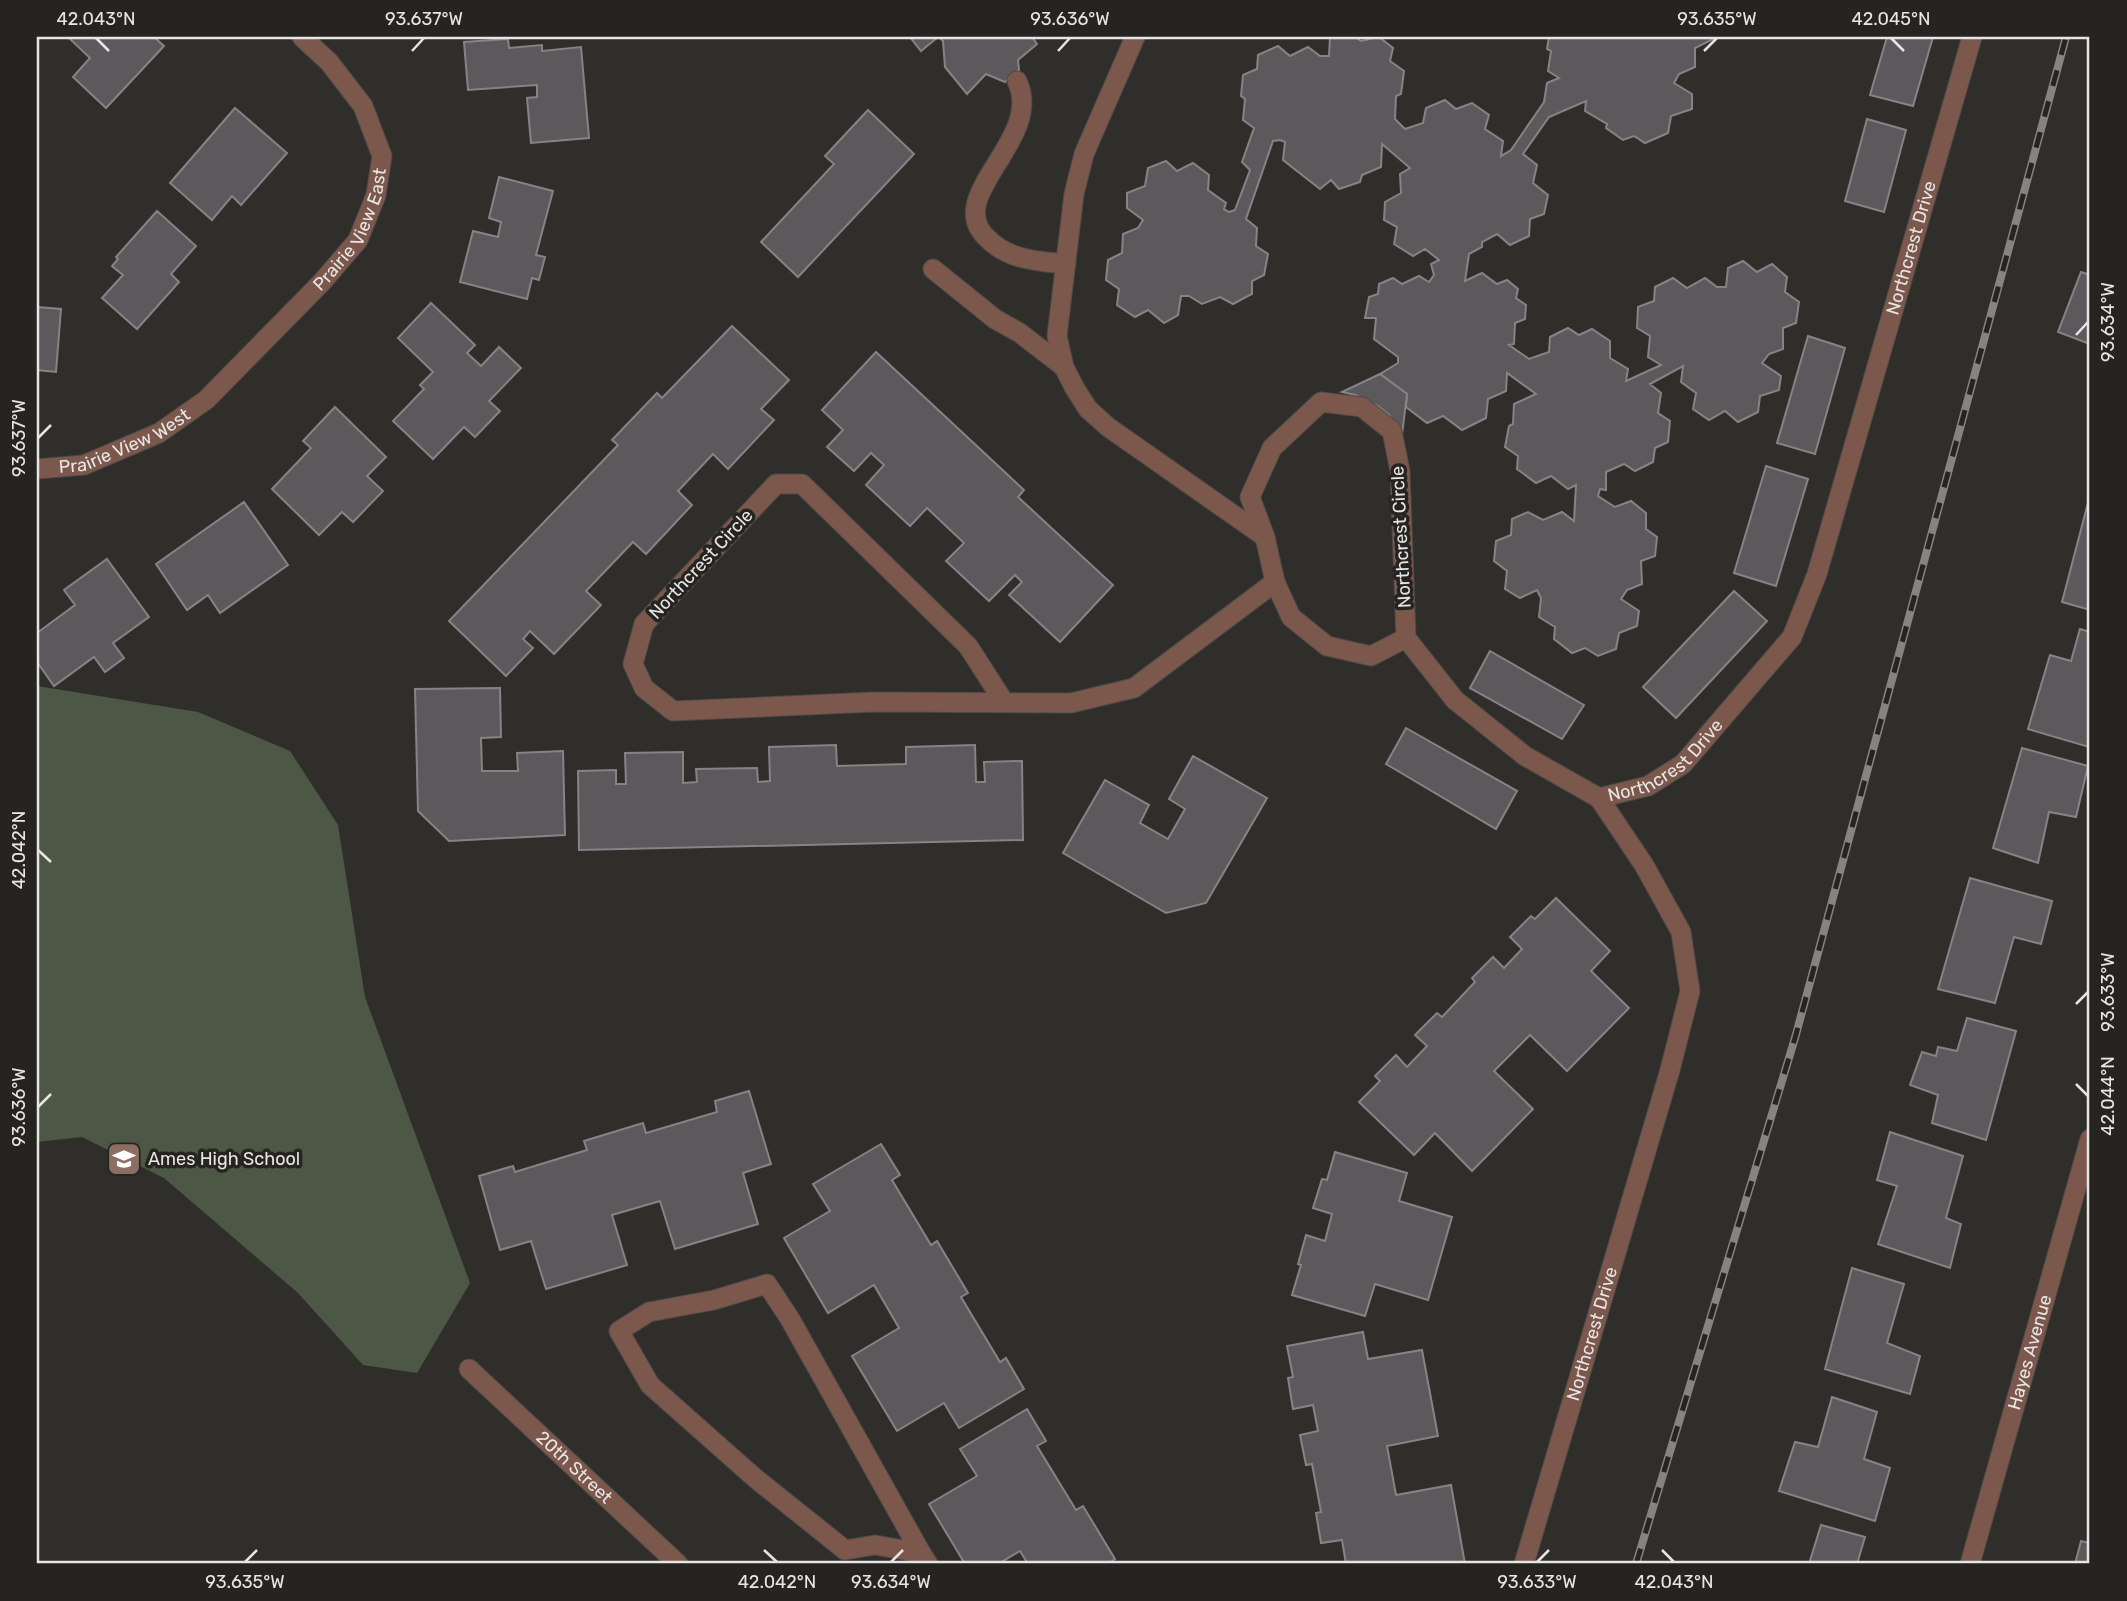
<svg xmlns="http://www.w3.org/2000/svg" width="2127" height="1601" font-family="Rubik,sans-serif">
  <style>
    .green { fill: #4c5845 }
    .building { fill: #5b595c; stroke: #868386; stroke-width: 2 }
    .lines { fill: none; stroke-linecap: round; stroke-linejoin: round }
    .service-casing { stroke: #4d4b49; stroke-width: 21 }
    .minor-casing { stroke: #4d4b49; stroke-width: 21 }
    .tertiary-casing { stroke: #4d4b49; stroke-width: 21 }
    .service { stroke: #7c574c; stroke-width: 19 }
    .minor { stroke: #7c574c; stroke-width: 19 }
    .tertiary { stroke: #7c574c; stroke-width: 19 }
    .rail-casing { stroke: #868482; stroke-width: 8 }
    .rail { stroke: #262421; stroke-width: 5; stroke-dasharray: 16; stroke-linecap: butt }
    .ticks { fill: none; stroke: #e8e6e5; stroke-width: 2.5 }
    .labels { text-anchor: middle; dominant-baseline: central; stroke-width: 7; stroke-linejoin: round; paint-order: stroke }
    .street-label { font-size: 18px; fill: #e8e6e5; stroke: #262421 }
    .poi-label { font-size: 18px; fill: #e8e6e5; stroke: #262421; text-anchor: start }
    .neatline { fill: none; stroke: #e8e6e5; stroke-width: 2.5 }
    .ticks-label { font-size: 18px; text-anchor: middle; fill: #e8e6e5 }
  </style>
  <rect width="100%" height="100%" fill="#302e2b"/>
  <path class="green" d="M37,686L198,712L290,751L338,825L365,997L470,1283L417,1373L363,1365L298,1293L164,1178L82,1137L37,1142Z"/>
  <g class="building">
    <path d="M68,37H154L164,46L106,108L73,77L90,58Z"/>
    <path d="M910,37H938L921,51Z"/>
    <path d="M939,37H1032L1037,44L1018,60L1019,70L1005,82L986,74L967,94L945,67L943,41Z"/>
    <path d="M1330,37H1355L1361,41L1379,37L1393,48L1390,61L1404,71L1401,94L1396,96L1395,119L1405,129L1423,123L1426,108L1445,100L1456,109L1472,103L1489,115L1485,129L1503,141L1501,156L1511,150L1544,102L1547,83L1559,78L1548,71L1551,51L1547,49L1549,37H1717L1695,48V67L1679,74L1674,83L1692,94V109L1671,116L1668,133L1645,143L1634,136L1623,140L1606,128L1607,124L1585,111L1586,101L1549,117L1523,154L1537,165L1533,183L1548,195L1544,214L1530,219L1529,236L1510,245L1497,234L1482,242V247L1469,254L1465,281L1482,273L1497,284L1507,280L1518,289L1516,298L1526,305L1525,319L1515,323L1514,344L1509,345L1529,359L1549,352L1550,337L1568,328L1579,335L1592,329L1610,341V358L1628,369L1626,381L1661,365L1648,357L1650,336L1637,328L1638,307L1654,301L1655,287L1673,278L1687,288L1705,278L1717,287H1726L1728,268L1743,261L1757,272L1772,264L1787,277L1785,292L1799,302L1796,323L1783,328V349L1769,354L1762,363L1781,376L1779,390L1760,396L1758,412L1738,422L1725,411L1709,420L1693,409L1696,393L1681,382L1683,366L1650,384L1661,393L1658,413L1670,421L1668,442L1655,448L1653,462L1635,471L1624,464L1606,472V490L1600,489L1598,496L1615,507L1631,501L1646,513V529L1657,537L1655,556L1641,561L1642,584L1627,590L1621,599L1639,611L1637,626L1619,633L1616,649L1598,656L1585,648L1572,653L1554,639L1555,627L1539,617L1541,598L1537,590L1520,598L1505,589L1507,571L1494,561L1496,541L1511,535L1512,519L1528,512L1543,520L1562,512L1574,521L1576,485L1568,489L1551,476L1536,483L1517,469L1518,456L1505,447L1509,426L1513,424L1514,404L1536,394L1507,373L1506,391L1488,399L1486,418L1462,430L1443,416L1427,423L1406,407L1407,394L1380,374L1398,363V357L1374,339L1376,318H1365L1369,297L1378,294L1379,284L1393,278L1402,284L1419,276L1429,282L1434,275L1431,264L1439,260L1425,249L1413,256L1394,244L1397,227L1384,220L1385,202L1401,193L1400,174L1410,168L1382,144L1381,167L1362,175L1360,182L1339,189L1331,180L1320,189L1283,160L1285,142L1280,140L1273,141L1246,219L1257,228L1256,246L1268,254L1264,275L1252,281V294L1233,304L1220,297L1202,304L1189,296H1181L1178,315L1164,323L1148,310L1135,317L1117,305L1119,289L1106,280L1108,260L1122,253L1123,234L1138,228L1143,220L1127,208V193L1145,186L1148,168L1166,161L1177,171L1193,163L1209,175L1208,190L1226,203L1224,209L1229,212L1235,210L1250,170L1242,162L1254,128L1243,120L1245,99L1241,96L1243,75L1257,69L1258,55L1278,46L1290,56L1308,47L1320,56H1329Z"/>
    <path d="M1887,37H1933L1913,106L1870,95Z"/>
    <path d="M508,39L509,48L542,45V51L581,47L589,138L531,143L527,98L537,97V85L468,90L464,42Z"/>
    <path d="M235,108L287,153L241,205L232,196L212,220L170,183Z"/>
    <path d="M868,110L914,154L798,277L761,242L834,164L825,156Z"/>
    <path d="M1867,119L1906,130L1884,212L1845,201Z"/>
    <path d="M499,177L553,191L536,255L545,257L539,280L532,278L527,299L460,282L473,231L498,237L501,222L489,218Z"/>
    <path d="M157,211L196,246L171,274L179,282L137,329L102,298L123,275L112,266L118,259L116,257Z"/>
    <path d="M2081,272L2090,275V344L2058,332Z"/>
    <path d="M431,303L475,345L467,353L481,366L499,347L521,368L489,401L500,411L475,437L464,427L433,459L393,421L424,389L420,385L433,372L398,338Z"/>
    <path d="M37,307L61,309L56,372L37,370Z"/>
    <path d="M732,326L789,380L761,409L774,420L728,469L713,454L678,491L692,505L646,554L633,542L586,591L601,605L554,654L530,631L523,639L533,648L506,676L449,621L618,445L612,440L657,393L662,398Z"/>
    <path d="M1808,336L1845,348L1815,454L1777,443Z"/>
    <path d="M876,352L1024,490L1018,497L1113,585L1060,642L1009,595L1022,582L1015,575L989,601L946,561L964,543L927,508L910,526L866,485L884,465L871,453L854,471L827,447L843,430L822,410Z"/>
    <path d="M1380,374L1407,394L1402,435L1389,415L1378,406L1355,395L1342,392Z"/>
    <path d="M335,407L386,457L367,476L383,491L353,522L342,512L319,535L272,489L311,448L303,441Z"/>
    <path d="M1766,466L1808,479L1776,586L1734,573Z"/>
    <path d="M2090,495V610L2062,602Z"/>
    <path d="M244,502L288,565L220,613L208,595L187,610L156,564Z"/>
    <path d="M107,559L149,617L113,643L124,658L105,672L94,657L54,686L37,662V633L75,605L64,590Z"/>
    <path d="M1734,591L1767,621L1676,718L1643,687Z"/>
    <path d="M2080,629L2090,632L2089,747L2028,729L2050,655L2071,661Z"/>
    <path d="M1490,651L1584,705L1562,739L1470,688Z"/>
    <path d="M500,688L501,737L481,738L482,771H518L517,753L563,751L565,835L449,841L418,811L415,689Z"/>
    <path d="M1406,728L1517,791L1496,829L1386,764Z"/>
    <path d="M836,745L837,766L906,764V747L975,745L976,782H985L984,762L1022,761L1023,840L579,850L578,771L616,770V784H626L625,753L683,752V783L697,782L696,769L757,768L758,782L770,781L769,747Z"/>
    <path d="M2022,748L2088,766L2076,817L2049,812L2038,863L1993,848Z"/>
    <path d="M1193,756L1267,798L1206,903L1166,913L1063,853L1105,780L1149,805L1140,823L1168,839L1185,809L1169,799Z"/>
    <path d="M1970,878L2052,901L2041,944L2014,937L1995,1003L1938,989Z"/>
    <path d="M1556,898L1610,951L1591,971L1629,1008L1567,1071L1530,1035L1494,1071L1533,1109L1472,1171L1435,1133L1414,1155L1359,1102L1380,1081L1375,1076L1396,1055L1407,1067L1427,1046L1415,1035L1437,1013L1442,1017L1475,982L1472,978L1493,957L1504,968L1522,949L1510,937L1531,916L1535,919Z"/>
    <path d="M1967,1018L2016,1031L1986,1140L1932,1123L1938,1095L1910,1085L1922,1052L1936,1056L1938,1047L1957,1051Z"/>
    <path d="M749,1091L771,1164L743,1173L758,1224L675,1249L660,1201L612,1215L627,1265L546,1289L531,1241L500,1250L479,1176L513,1166L515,1172L587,1150L584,1141L643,1123L646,1133L717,1112L715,1101Z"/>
    <path d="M1890,1132L1963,1156L1946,1218L1961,1224L1950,1268L1878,1244L1897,1186L1877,1180Z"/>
    <path d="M881,1144L900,1175L892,1180L931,1245L937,1241L968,1293L961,1297L1000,1362L1006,1358L1024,1389L959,1428L944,1403L897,1431L852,1356L899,1328L874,1285L828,1313L784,1238L830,1211L813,1184Z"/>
    <path d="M1335,1152L1407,1173L1399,1201L1452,1217L1428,1300L1375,1284L1365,1316L1292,1295L1301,1265L1298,1264L1306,1235L1325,1241L1332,1214L1313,1208L1322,1179L1327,1180Z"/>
    <path d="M1852,1268L1904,1284L1887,1343L1920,1356L1910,1394L1825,1369Z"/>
    <path d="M1363,1332L1368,1359L1422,1350L1438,1436L1387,1446L1396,1495L1451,1485L1465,1564H1346L1342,1540L1321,1543L1316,1513L1321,1512L1312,1464L1306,1465L1300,1435L1318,1431L1313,1405L1293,1409L1288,1378L1293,1377L1287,1346Z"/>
    <path d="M1832,1397L1877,1412L1864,1459L1890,1468L1875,1521L1779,1491L1795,1442L1818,1447Z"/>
    <path d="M1027,1409L1046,1441L1037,1446L1076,1510L1083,1506L1115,1559L1108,1564H1028L1020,1551L998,1564H965L929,1504L977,1476L960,1449Z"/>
    <path d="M1821,1525L1865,1537L1857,1564H1809Z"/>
    <path d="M2081,1541L2090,1543V1564H2075Z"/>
  </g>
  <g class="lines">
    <g class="service-casing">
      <g id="service">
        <path d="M1135,37L1084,154L1074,194L1057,336L1064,367L1074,387L1088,409L1108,427L1265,537"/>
        <path d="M1017,81C1045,139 943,195 986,237C1007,260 1037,261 1066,264"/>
        <path d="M933,269L995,319L1020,333L1064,367"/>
        <path d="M767,1284L790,1319L921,1553L875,1545L845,1550L755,1478L650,1385L619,1331L649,1312L714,1300Z"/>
      </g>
    </g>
    <g class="minor-casing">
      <g id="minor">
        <path id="s1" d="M37,469L84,465L159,433L206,400L322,282L358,240L376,195L382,156L363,106L329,62L302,37"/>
        <path d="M1406,638L1400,471L1392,431L1362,407L1321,402L1272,448L1250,497L1265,537L1275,582L1291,617L1327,646L1371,656L1406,638L1455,700L1525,756L1599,798"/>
        <path d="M1004,702L968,646L802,484H776L644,624L633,664L644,688L673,711L874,702L1071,703L1134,688L1275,582"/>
        <path id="s2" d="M469,1369L678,1564"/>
        <path d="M921,1553L928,1564"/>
        <path id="s3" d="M1524,1564L1670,1070L1690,991L1681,932L1644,865L1599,798L1648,786L1683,764L1792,637L1817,574L1972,37"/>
      </g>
    </g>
    <g class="tertiary-casing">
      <g id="tertiary">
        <path id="s4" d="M1970,1564L2090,1139"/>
      </g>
    </g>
    <use href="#service" class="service"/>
    <use href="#minor" class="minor"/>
    <use href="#tertiary" class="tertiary"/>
    <g class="rail-casing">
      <path id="rail" d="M1636,1564L1795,1038L2066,37"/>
    </g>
    <use href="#rail" class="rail"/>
  </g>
  <path class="ticks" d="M96,38L109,51M1891,38L1904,51M412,51L424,38M1058,51L1070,38M1704,51L1717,38M2076,335L2088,322M38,438L51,425M38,850L51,862M2076,1004L2088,992M2076,1084L2088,1096M38,1107L51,1094M764,1550L777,1562M1662,1550L1674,1562M245,1562L257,1550M891,1562L903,1550M1537,1562L1549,1550"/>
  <defs>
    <g id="school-square" transform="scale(1.75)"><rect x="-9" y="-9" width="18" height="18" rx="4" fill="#8d6e63" stroke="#262421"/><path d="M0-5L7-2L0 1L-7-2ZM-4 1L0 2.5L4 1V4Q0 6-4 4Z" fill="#fff"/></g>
  </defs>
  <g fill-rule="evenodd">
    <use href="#school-square" x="124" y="1159"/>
  </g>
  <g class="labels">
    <g class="street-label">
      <text stroke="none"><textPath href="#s1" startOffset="413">Prairie View East</textPath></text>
      <text stroke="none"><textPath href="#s3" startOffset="1480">Northcrest Drive</textPath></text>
      <text stroke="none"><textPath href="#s1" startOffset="93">Prairie View West</textPath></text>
      <text transform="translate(1401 537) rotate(-93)">Northcrest Circle</text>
      <text transform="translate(701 564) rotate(-47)">Northcrest Circle</text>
      <text stroke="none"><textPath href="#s3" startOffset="892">Northcrest Drive</textPath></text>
      <text stroke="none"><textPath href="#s3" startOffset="240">Northcrest Drive</textPath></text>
      <text stroke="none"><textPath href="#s4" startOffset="220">Hayes Avenue</textPath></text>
      <text stroke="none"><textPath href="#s2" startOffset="144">20th Street</textPath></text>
    </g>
    <g class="poi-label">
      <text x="148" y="1159">Ames High School</text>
    </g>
  </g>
  <rect width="2127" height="1601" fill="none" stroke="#262421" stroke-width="77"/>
  <rect x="38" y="38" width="2050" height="1524" class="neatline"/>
  <g class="ticks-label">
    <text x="96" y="25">42.043°N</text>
    <text x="424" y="25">93.637°W</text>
    <text x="1070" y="25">93.636°W</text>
    <text x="1717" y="25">93.635°W</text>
    <text x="1891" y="25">42.045°N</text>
    <text transform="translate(2108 322) rotate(-90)" y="6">93.634°W</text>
    <text transform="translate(19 438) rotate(-90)" y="6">93.637°W</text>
    <text transform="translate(19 850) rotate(-90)" y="6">42.042°N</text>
    <text transform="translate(2108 992) rotate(-90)" y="6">93.633°W</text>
    <text transform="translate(2108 1096) rotate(-90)" y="6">42.044°N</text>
    <text transform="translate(19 1107) rotate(-90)" y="6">93.636°W</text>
    <text x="245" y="1588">93.635°W</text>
    <text x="777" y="1588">42.042°N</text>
    <text x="891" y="1588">93.634°W</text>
    <text x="1537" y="1588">93.633°W</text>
    <text x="1674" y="1588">42.043°N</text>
  </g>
</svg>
